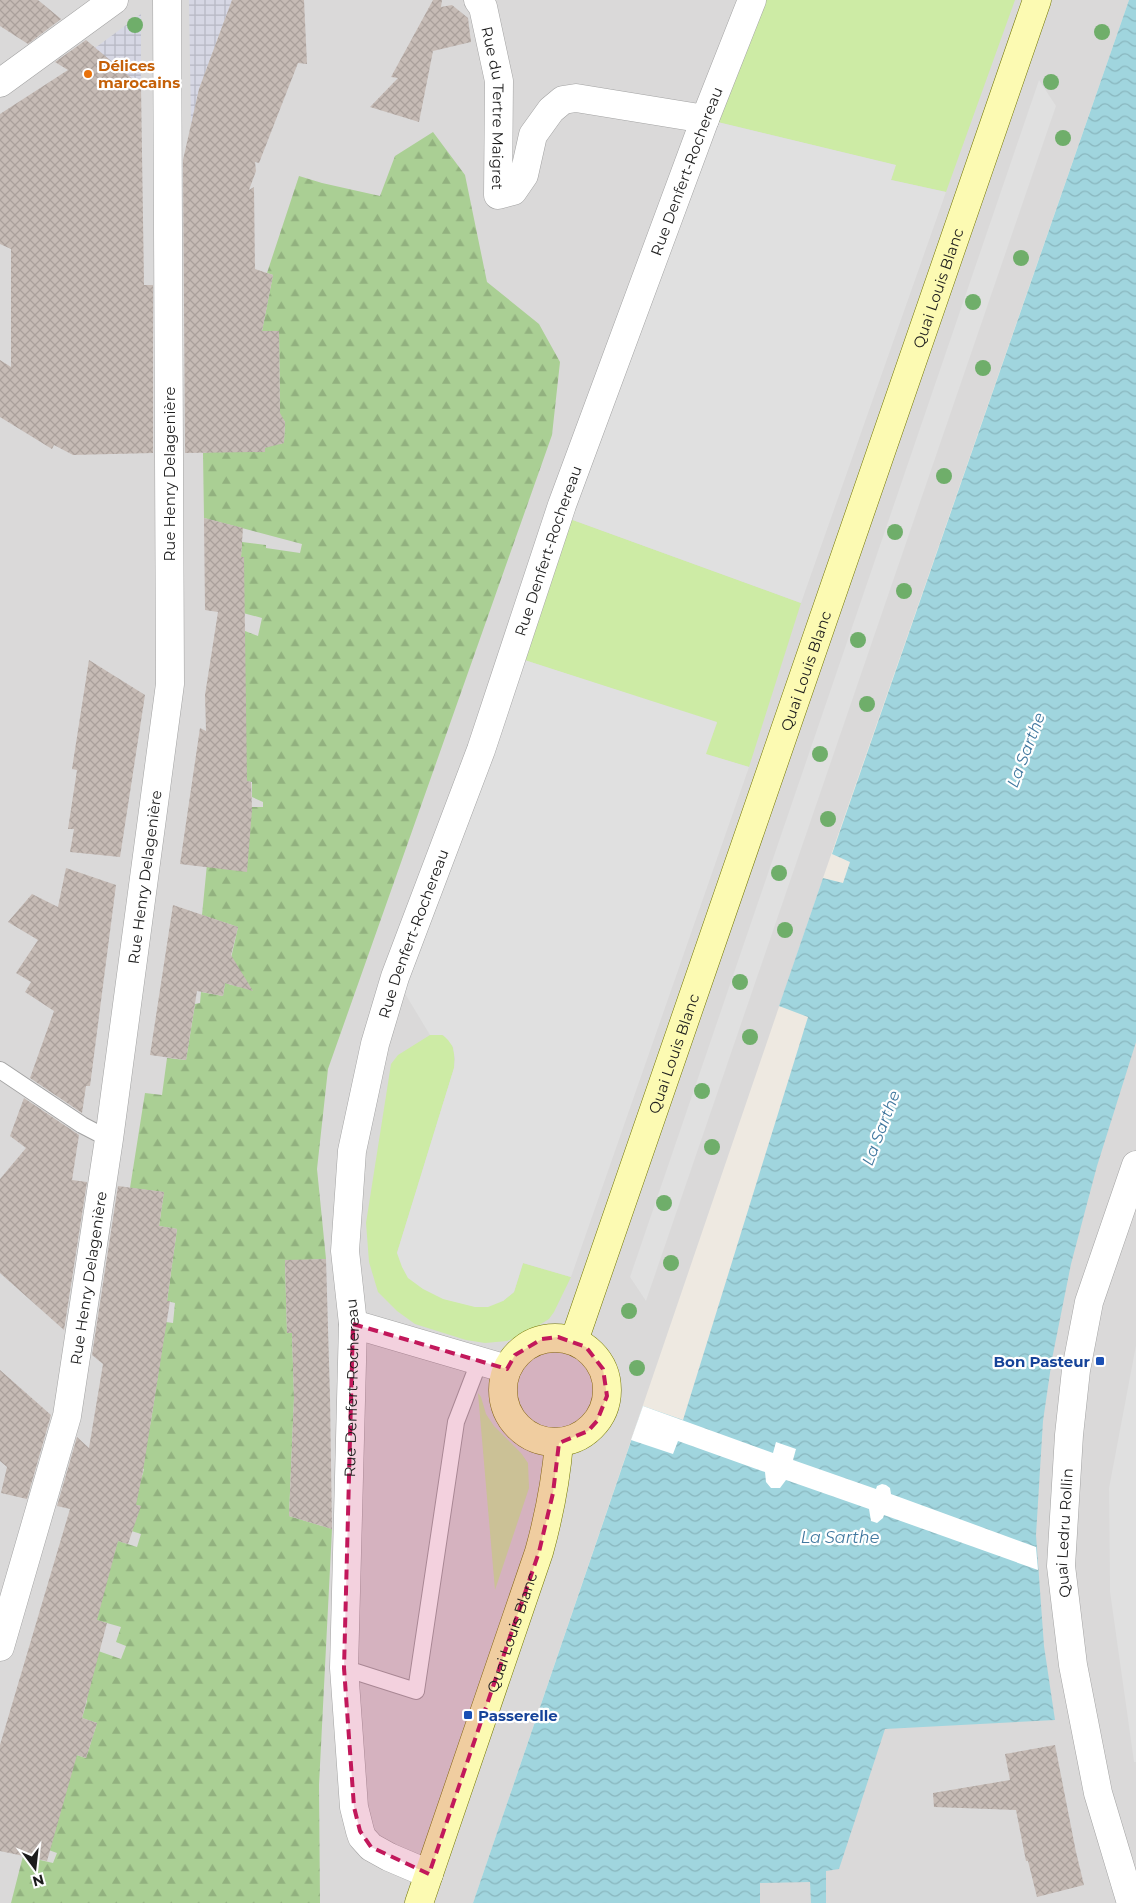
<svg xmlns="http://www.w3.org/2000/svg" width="1136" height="1903" font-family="Montserrat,sans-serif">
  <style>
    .residential { fill: #dad9d9 }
    .grass { fill: #cdeba5 }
    .forest { fill: url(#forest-firs) }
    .parking { fill: #e0e0e0 }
    .plaza { fill: url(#plaza-grid) }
    .water { fill: url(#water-waves) }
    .pier { fill: #fff }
    .building { fill: url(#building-cross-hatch) }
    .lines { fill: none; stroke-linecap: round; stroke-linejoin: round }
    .service-casing { stroke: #a3a3a3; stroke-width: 18 }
    .minor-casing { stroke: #a3a3a3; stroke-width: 29 }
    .secondary-casing { stroke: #727601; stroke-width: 29 }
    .service { stroke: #fff; stroke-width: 16 }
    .minor { stroke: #fff; stroke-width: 28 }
    .secondary { stroke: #fcfab2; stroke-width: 28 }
    .tree { fill: #6fae6a }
    .marked { fill: #c2185b; fill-opacity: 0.2; stroke: #c2185b; stroke-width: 4; stroke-dasharray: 10 6; stroke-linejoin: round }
    .food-dot { fill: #e8710a; stroke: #fff; stroke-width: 2 }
    .transit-dot { fill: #1a4fb4; stroke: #fff; stroke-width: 2 }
    .labels { text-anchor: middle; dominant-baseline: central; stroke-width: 4.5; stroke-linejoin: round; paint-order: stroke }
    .food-label { font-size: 15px; font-weight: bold; fill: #c56008; stroke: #fff; text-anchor: start }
    .street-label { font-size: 15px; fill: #1c1c1c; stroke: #fff }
    .transit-label { font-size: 15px; font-weight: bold; fill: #164399; stroke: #fff; text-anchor: end }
    .water-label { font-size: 16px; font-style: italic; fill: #41789f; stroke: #fff }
  </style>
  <defs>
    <pattern id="forest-firs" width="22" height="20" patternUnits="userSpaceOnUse" patternTransform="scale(1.25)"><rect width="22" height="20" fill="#aacf94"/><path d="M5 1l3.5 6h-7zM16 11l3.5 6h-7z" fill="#92b17f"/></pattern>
    <pattern id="plaza-grid" width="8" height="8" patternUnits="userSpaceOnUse" patternTransform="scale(1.25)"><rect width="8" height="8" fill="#d6d7e4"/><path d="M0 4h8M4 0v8" fill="none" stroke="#b7b8c3"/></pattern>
    <pattern id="water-waves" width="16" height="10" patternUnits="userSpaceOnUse" patternTransform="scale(1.25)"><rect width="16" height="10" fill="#a0d5de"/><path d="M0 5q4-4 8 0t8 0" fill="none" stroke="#89b6be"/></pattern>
    <pattern id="building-cross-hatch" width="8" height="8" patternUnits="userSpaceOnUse" patternTransform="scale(1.25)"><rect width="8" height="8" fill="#c6bbb5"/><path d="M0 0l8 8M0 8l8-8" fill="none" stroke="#aaa09b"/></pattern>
  </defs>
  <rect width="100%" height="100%" fill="#eee9e1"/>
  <g class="residential">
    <path d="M0,0H1129L823,878L473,1903H0Z"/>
    <path d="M1136,465V1903H583Z"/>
  </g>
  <g class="grass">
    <path d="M752,0H1015L946,192L891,180L895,165L705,119Z"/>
    <path d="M559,515L801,603L749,767L705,754L717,723L512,656Z"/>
    <path d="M430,1035C433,1035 439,1034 442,1035C455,1040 455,1057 454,1068L397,1253L503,1301L514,1292L523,1263L571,1277L554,1312L549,1319L525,1334L507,1341L485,1343L466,1340L415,1324L397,1311L378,1292L369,1262L366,1223L391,1064L398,1055Z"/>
    <path d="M478,1393L481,1397L486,1414L494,1426L521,1453L528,1463L529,1488L495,1590Z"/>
  </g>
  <path class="forest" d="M433,132L465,175L487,282L539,324L560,362L552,435L328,1069L317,1169L326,1259L285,1261L287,1333H292L294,1398L289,1516L332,1529L319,1785L320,1903H11L23,1856L53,1863L57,1853L43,1848L55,1748L86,1758L97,1723L82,1718L87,1701L84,1646L121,1659L126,1646L116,1642L121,1627L93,1619L118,1541L137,1547L141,1534L122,1528L140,1506L129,1503C136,1491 141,1482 144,1469L140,1468L151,1421L166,1322L173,1323L175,1303L167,1301L177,1229L159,1226L164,1192L130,1188L145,1093L162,1095L167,1058L186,1060L195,1004L200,1003L201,992L223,996L225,983L239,987L242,974L229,967L238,927L202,915L208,854L252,811V807H263V802L252,797V782L223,777L245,631L258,636L262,618L232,610L240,571L242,542L266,545V548L300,553L302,544L204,518L203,453L265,444H281L284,441L285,422L283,419L280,418L279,331H262L273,275L267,273L299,176L322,183L380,196L395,156Z"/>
  <g class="parking">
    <path d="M1039,80L1056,106L646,1301L630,1277Z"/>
    <path d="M705,119L896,165L891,180L946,192L801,603L559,515Z"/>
    <path d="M512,656L717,722L706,754L749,767L571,1277L523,1263L514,1292L503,1301L488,1307H475L443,1299L423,1289L408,1278L402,1267L397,1253L454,1068L455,1059L453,1047L448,1040L443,1035H430L395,977Z"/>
    <path d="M1136,1345V1762H1134L1110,1592L1109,1488Z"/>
  </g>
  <g class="plaza">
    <path d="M189,0H232L199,89L191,126Z"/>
    <path d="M141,14V86L95,48Z"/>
  </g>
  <path class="water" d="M1129,0H1136V1042L1097,1166L1071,1264L1052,1359L1043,1421L1036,1535L1044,1646L1055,1720L885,1729L839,1869L826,1871V1903H811L810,1882L760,1883V1903H473L643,1406L683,1420L808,1017L779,1006L823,878L843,883L850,862L832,854Z"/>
  <path class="pier" d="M643,1406L773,1453L776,1442L796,1449L793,1460L876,1489L877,1486L882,1484L886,1485L890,1488L891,1494L1036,1547L1038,1570L884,1515L883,1518L877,1523L871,1521L869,1509L786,1480L780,1488H771L766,1482L765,1472L678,1441L673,1454L631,1440Z"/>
  <g class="building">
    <path d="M0,0H38L61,19L28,44L0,26Z"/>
    <path d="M232,0H304L307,64L298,63L259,163L255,162L256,171L249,190L254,187L255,269L273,275L262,331H279L280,413L285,422L284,443L265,448V452L185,453L183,160L199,89Z"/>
    <path d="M433,0H442L441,7L452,5L468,18L471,42L433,51L419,122L370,107L398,78L391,77Z"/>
    <path d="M86,40L141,86L144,285H153V453L73,455L54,445L52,449L0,417V360L11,367V249L0,244V114L68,70L55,62Z"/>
    <path d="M204,518L243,528L241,557H244L247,781L251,782L252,810L247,872L180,864L200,728L206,731L205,695L218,612L205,610Z"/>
    <path d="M89,660L145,695L120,857L70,852L74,829H68L77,770L72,769Z"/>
    <path d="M66,868L116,885L90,1086H86L82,1113L30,1078L54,1011L25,992L31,982L16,973L38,940L8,922L32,894L58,907Z"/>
    <path d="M173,905L238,927L231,955L253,991L225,983L223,996L197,991L186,1060L150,1055Z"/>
    <path d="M24,1098L79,1135L72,1180L87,1182L64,1330L0,1273V1179L26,1148L10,1136Z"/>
    <path d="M118,1186L164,1192L159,1226L177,1229L167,1301H170L143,1471L136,1505L141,1506L128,1544L118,1541L97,1620L107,1623L82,1718L97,1723L86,1758L77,1755L47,1861L0,1851V1745L70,1509L57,1506L77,1437L89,1448L103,1364L92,1355Z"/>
    <path d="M326,1259L330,1397L332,1529L289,1516L294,1398L292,1333H287L285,1260Z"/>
    <path d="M0,1370L51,1415L27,1499L1,1493L7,1467L0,1461Z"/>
    <path d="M1055,1745L1076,1852L1084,1885L1037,1897L1028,1861H1026L1016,1810L934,1807L933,1793L1010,1780L1005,1754Z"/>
  </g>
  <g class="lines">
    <g class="service-casing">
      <g id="service">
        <path d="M0,1070L82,1125L109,1139"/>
        <path d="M344,1668L416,1691L456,1422L479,1362"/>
      </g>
    </g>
    <g class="minor-casing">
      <g id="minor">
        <path id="s1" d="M478,0L483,7L499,81L498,195L513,191L524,175L533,135L551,110L563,100L576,98L705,119"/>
        <path d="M0,83L114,0"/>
        <path d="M353,1324L507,1369"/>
        <path id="s2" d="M0,1647L67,1416L109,1139L170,684L167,0"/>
        <path id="s3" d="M429,1874L389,1857L371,1847L362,1837L360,1831L354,1807L344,1668L353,1324L345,1251L352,1151L375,1044L395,977L481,750L562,505L705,119L752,0"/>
        <path id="s4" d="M1131,1903L1098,1793L1073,1665L1061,1566L1069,1435L1076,1370L1089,1302L1136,1165"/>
      </g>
    </g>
    <g class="secondary-casing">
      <g id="secondary">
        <circle cx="555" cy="1390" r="52"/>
        <path id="s5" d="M574,1341L1037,0"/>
        <path id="s6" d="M419,1903L539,1552C549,1516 556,1480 559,1443"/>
      </g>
    </g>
    <use href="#service" class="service"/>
    <use href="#minor" class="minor"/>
    <use href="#secondary" class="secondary"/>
  </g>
  <g class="tree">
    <circle cx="135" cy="25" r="8"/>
    <circle cx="1102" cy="32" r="8"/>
    <circle cx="1051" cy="82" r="8"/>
    <circle cx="1063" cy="138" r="8"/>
    <circle cx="1021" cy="258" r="8"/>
    <circle cx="973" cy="302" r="8"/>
    <circle cx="983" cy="368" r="8"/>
    <circle cx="944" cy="476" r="8"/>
    <circle cx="895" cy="532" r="8"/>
    <circle cx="904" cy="591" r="8"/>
    <circle cx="858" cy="640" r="8"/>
    <circle cx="867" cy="704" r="8"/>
    <circle cx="820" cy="754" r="8"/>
    <circle cx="828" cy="819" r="8"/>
    <circle cx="779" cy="873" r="8"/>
    <circle cx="785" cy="930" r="8"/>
    <circle cx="740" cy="982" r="8"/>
    <circle cx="750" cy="1037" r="8"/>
    <circle cx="702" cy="1091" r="8"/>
    <circle cx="712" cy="1147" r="8"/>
    <circle cx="664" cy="1203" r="8"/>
    <circle cx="671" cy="1263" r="8"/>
    <circle cx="629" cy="1311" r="8"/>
    <circle cx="637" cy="1368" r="8"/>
  </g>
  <path class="marked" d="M353,1324L507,1369L515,1355L542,1339L558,1337L586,1347L603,1369L607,1396L597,1421L588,1431L559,1443L553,1493L539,1552L429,1874L371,1847L360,1831L354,1807L344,1668Z"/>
  <circle class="food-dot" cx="88" cy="74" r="5"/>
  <g class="transit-dot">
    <rect x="1095" y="1356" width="10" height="10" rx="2.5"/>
    <rect x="463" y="1710" width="10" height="10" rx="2.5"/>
  </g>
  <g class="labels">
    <g class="food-label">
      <text x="98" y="65">Délices<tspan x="98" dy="17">marocains</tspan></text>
    </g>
    <g class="street-label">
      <text stroke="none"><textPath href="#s1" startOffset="111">Rue du Tertre Maigret</textPath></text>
      <text stroke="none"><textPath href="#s3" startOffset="1802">Rue Denfert-Rochereau</textPath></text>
      <text stroke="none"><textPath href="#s5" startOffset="1114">Quai Louis Blanc</textPath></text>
      <text transform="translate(169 474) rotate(-90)">Rue Henry Delagenière</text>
      <text stroke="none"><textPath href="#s3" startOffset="1398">Rue Denfert-Rochereau</textPath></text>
      <text stroke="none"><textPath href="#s5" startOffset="709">Quai Louis Blanc</textPath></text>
      <text stroke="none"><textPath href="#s2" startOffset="785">Rue Henry Delagenière</textPath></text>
      <text stroke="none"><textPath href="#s3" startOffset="992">Rue Denfert-Rochereau</textPath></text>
      <text stroke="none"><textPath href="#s5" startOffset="304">Quai Louis Blanc</textPath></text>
      <text stroke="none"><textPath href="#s2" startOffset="380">Rue Henry Delagenière</textPath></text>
      <text stroke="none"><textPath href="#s3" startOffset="528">Rue Denfert-Rochereau</textPath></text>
      <text stroke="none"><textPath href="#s4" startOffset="378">Quai Ledru Rollin</textPath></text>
      <text stroke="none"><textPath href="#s6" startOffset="286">Quai Louis Blanc</textPath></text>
    </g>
    <g class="transit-label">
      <text x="1090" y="1361">Bon Pasteur</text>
      <text x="478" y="1715" text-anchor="start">Passerelle</text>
    </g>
    <g class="water-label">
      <text transform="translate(1026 750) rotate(-69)">La Sarthe</text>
      <text transform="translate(881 1128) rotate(-69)">La Sarthe</text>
      <text x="840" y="1537">La Sarthe</text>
    </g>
  </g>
  <g transform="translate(35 1868) rotate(165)" stroke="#ffffff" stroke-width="4" paint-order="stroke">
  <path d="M0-4L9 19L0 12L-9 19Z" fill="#1c1c1c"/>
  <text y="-8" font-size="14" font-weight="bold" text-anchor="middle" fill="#1c1c1c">N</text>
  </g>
</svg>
